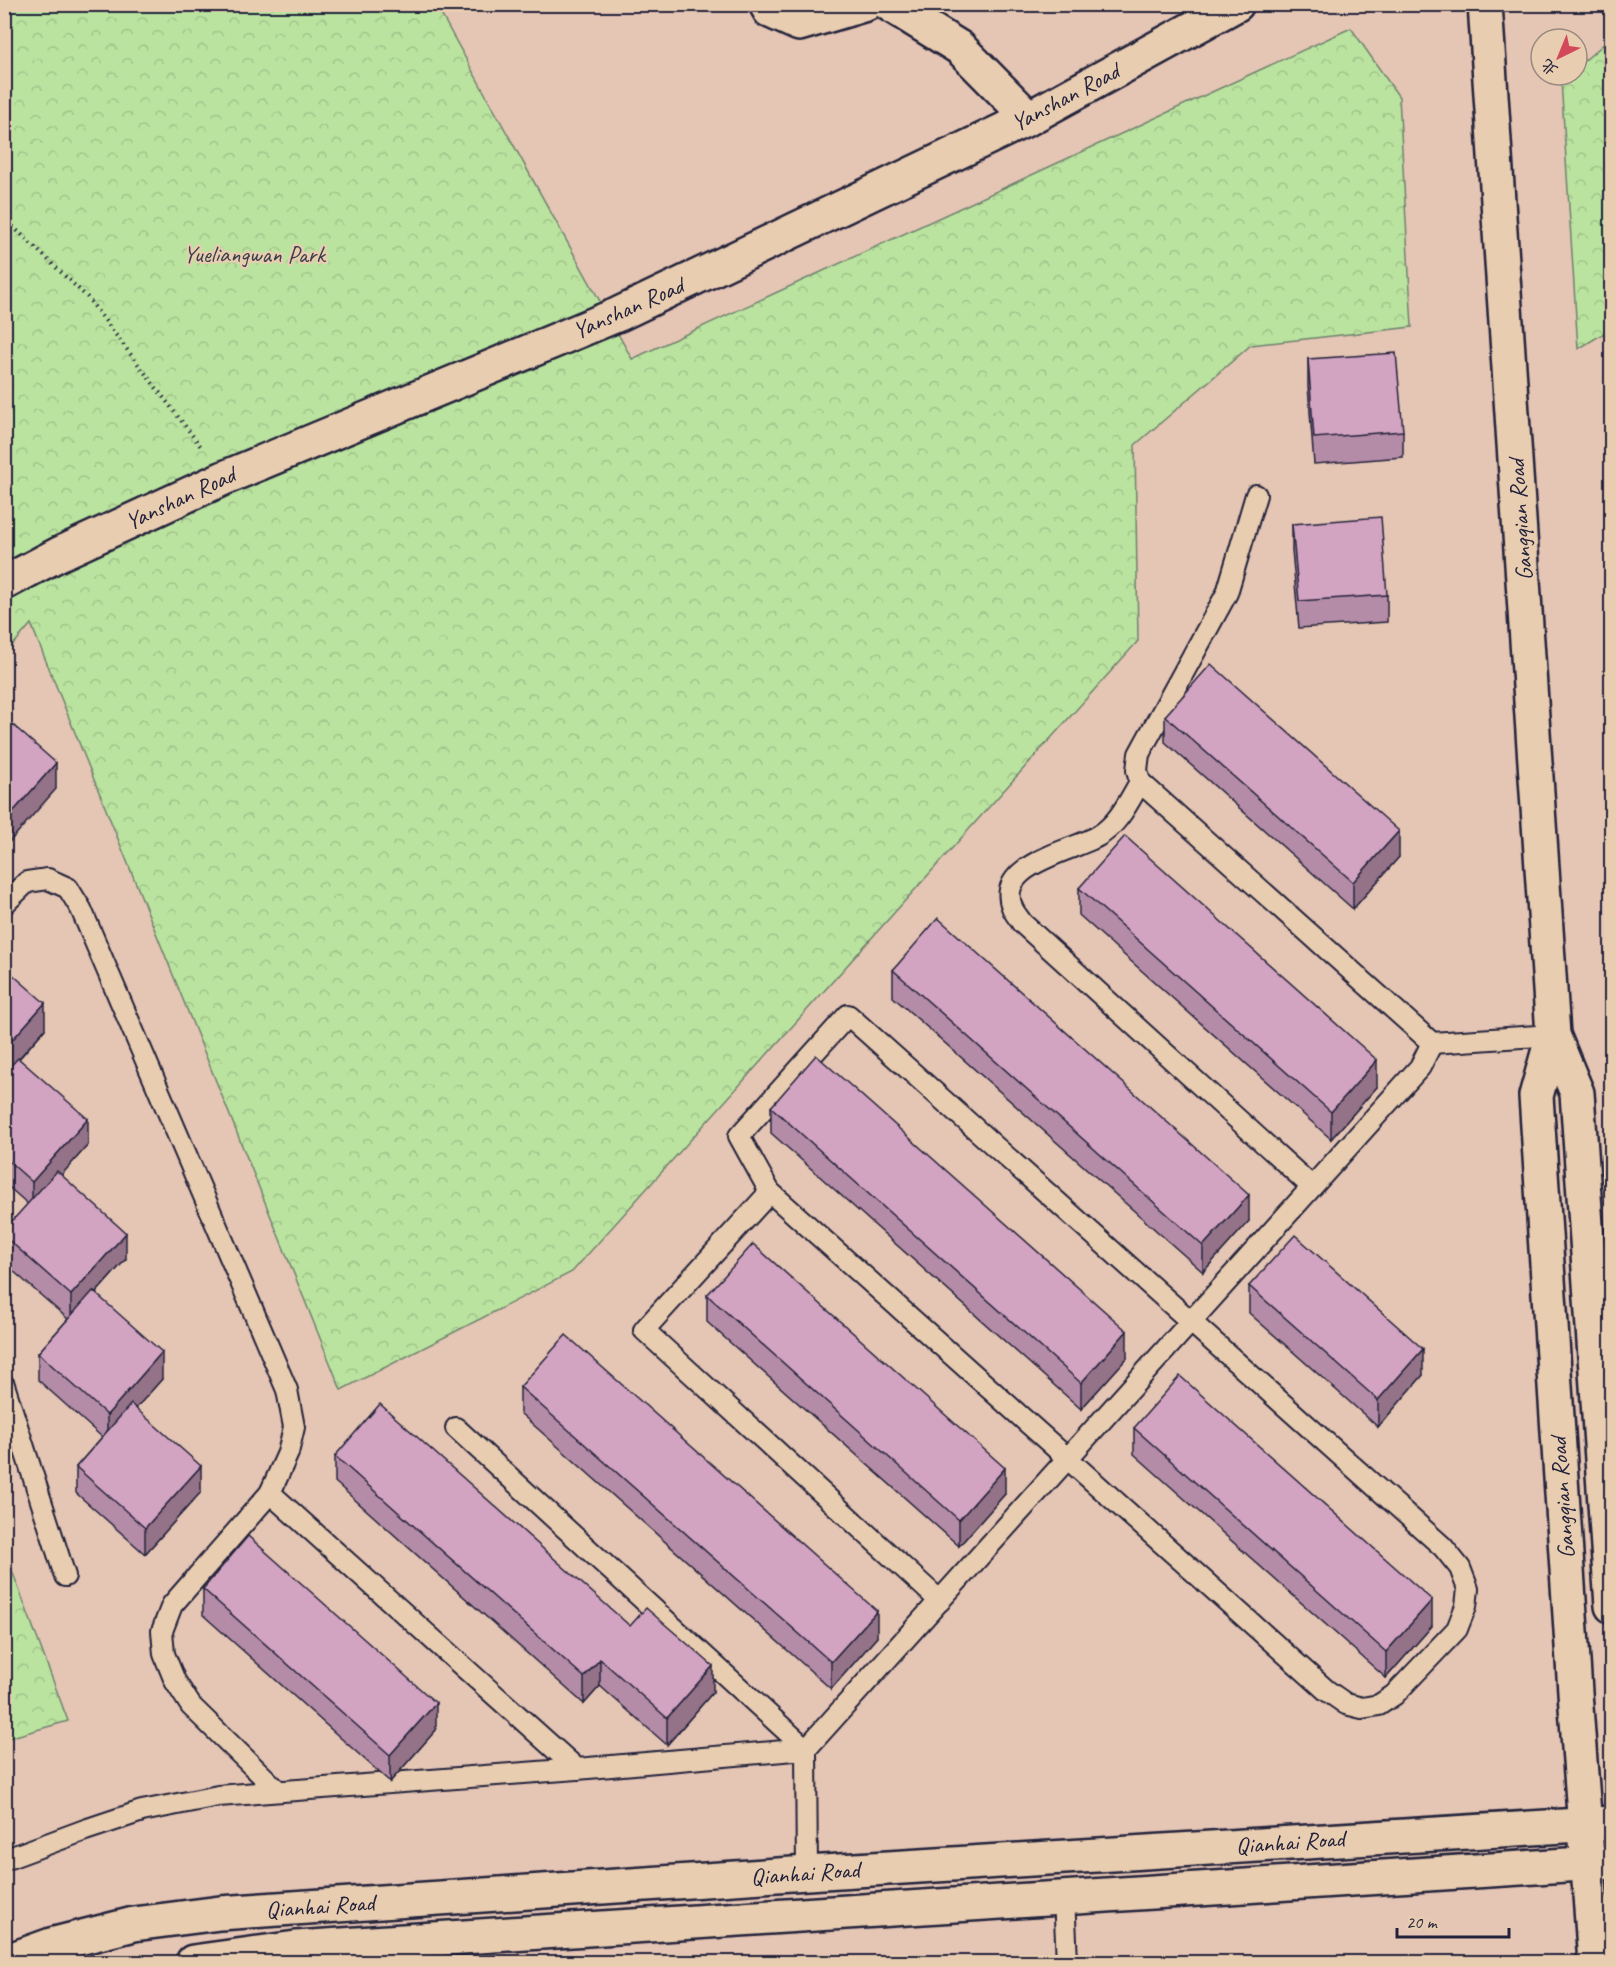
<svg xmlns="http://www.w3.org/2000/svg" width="1616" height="1967" font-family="Caveat,'LXGW WenKai TC',sans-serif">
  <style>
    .forest { fill: url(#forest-crowns); stroke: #6e826d; stroke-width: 1.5 }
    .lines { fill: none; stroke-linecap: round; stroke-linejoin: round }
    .lane-casing { stroke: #22223b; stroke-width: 24 }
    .street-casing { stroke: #22223b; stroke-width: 38 }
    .secondary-casing { stroke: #22223b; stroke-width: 38 }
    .path { stroke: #22223b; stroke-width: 4; stroke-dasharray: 1.5 4.5; stroke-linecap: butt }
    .lane { stroke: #e9cdb0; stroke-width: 20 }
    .street { stroke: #e9cdb0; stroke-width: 33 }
    .secondary { stroke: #e9cdb0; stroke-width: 33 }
    .wall { fill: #b58ca7; stroke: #22223b; stroke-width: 1.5 }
    .shaded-wall { fill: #947288; stroke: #22223b; stroke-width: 1.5 }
    .building { fill: #d3a3c2; stroke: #22223b; stroke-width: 1.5 }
    .labels { text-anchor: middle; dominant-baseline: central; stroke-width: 4.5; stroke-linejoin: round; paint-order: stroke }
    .street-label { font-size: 24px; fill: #22223b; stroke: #e9cdb0 }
    .park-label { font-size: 24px; fill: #393f4a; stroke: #e9cdb0 }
  </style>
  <defs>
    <pattern id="forest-crowns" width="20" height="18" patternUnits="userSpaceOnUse" patternTransform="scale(1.5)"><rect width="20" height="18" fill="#bae39f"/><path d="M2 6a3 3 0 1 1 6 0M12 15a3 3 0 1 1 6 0" fill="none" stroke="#a0c28a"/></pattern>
  </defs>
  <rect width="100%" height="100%" fill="#e5c5b4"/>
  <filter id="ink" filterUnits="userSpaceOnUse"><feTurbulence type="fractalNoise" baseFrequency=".0167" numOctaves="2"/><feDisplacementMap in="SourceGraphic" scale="12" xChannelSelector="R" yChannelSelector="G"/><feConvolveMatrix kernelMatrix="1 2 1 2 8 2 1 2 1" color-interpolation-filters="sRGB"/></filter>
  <g filter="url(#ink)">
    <g class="forest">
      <path d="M4,5H436L632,359L1351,28L1399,97L1412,327L1251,345L1135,445L1138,641L572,1272L341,1390L31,624L5,654Z"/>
      <path d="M1611,38V329L1578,349L1561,80L1567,75H1577V67Z"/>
      <path d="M4,1549L68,1721L5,1739H4Z"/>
    </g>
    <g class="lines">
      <g class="lane-casing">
        <g id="lane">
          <path d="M1140,782C1129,801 1118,825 1098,836C1073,851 995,864 1012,907C1014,913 1019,918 1022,923L1311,1186"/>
          <path d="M4,904L27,882L48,879L68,888L81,909L287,1390L294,1427L288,1453L270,1493L172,1605L162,1631L164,1654L175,1681L191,1706L277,1790"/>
          <path d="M848,1015L1443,1547L1460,1568L1468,1589L1466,1606L1457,1629L1394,1695L1379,1705L1362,1708L1346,1704L1326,1690L770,1192L739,1136Z"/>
          <path d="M1432,1043L1553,1035"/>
          <path d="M770,1192L644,1330L940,1601"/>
          <path d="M4,1385L65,1576"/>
          <path d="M456,1428L806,1749"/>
          <path d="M270,1493L577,1769"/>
          <path d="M4,1860L85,1830L142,1811L218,1796L577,1769L806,1749"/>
          <path d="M807,1873L806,1749L1420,1067L1432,1043L1140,782L1137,770L1139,754L1227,593L1256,495"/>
          <path d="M1064,1897L1067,1962"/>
        </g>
      </g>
      <g class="street-casing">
        <g id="street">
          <path d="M766,4L770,11L799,24L866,4"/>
          <path d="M889,4L960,48L1029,118"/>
          <path d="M4,583L59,554L224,478L619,314L1029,118L1237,4"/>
        </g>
      </g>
      <g class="secondary-casing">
        <g id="secondary">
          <path d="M1485,4L1553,1035L1577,1093L1612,1606"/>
          <path d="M1553,1035L1536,1096L1576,1707L1595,1962"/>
          <path d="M4,1962L51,1945L134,1924L220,1913L807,1873L1612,1823"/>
          <path d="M193,1962L296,1948L1612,1862"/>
        </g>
      </g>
      <path class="path" d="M4,218L87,297L202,448"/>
      <use href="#lane" class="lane"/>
      <use href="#street" class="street"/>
      <use href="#secondary" class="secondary"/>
    </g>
    <g class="wall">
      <path d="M1308,359L1403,431V457L1314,464L1308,386Z"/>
      <path d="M1292,524L1387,595V622L1299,628L1292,550Z"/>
      <path d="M1165,716L1399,857L1353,909L1165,742Z"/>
      <path d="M1079,888L1377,1087L1331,1139L1079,915Z"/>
      <path d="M4,967L45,1029L19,1059L88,1145L61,1175L126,1259L96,1293L162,1379L136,1408L201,1492L145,1554L76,1493V1467L102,1437L38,1380V1353L68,1319L4,1263V1230L28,1204L4,1183Z"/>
      <path d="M893,970L1249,1221L1203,1272L893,997Z"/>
      <path d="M771,1107L1127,1358L1081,1409L771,1133Z"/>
      <path d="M1249,1286L1423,1375L1378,1427L1249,1313Z"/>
      <path d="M707,1295L1005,1494L959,1546L707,1322Z"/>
      <path d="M520,1387L877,1637L831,1689L520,1413Z"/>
      <path d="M1134,1428L1432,1626L1386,1678L1134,1454Z"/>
      <path d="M335,1456L630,1626L713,1692L667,1745L600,1686L584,1704L335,1482Z"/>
      <path d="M203,1589L436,1730L390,1782L203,1615Z"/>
    </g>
    <g class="shaded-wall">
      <path d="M56,763V789L4,848V822Z"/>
      <path d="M1399,831V857L1353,909V882Z"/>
      <path d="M45,1003V1029L4,1075V1049Z"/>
      <path d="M1377,1060V1087L1331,1139V1112Z"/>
      <path d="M88,1119V1145L32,1208V1182Z"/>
      <path d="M1249,1195V1221L1203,1272V1246Z"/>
      <path d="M126,1233V1259L71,1321V1295Z"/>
      <path d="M1127,1331V1358L1081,1409V1383Z"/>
      <path d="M1423,1349V1375L1378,1427V1400Z"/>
      <path d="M162,1352V1379L107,1441V1415Z"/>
      <path d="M201,1466V1492L145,1554V1528Z"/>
      <path d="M1005,1468V1494L959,1546V1520Z"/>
      <path d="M1432,1600V1626L1386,1678V1652Z"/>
      <path d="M877,1611V1637L831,1689V1662Z"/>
      <path d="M600,1659V1686L584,1704V1677Z"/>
      <path d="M713,1666V1692L667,1745V1718Z"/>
      <path d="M436,1703V1730L390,1782V1755Z"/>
    </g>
    <g class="building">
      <path d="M1396,353L1403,431L1314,438L1308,359Z"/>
      <path d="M1381,517L1387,595L1299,601L1292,524Z"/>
      <path d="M1211,664L1399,831L1353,882L1165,716Z"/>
      <path d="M4,717L56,763L4,822Z"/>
      <path d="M1125,836L1377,1060L1331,1112L1079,888Z"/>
      <path d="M938,918L1249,1195L1203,1246L893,970Z"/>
      <path d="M4,967L45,1003L4,1049Z"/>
      <path d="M816,1055L1127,1331L1081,1383L771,1107Z"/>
      <path d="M18,1058L88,1119L32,1182L4,1157V1073Z"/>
      <path d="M57,1171L126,1233L71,1295L4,1236V1230Z"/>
      <path d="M1295,1235L1423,1349L1378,1400L1249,1286Z"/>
      <path d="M753,1244L1005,1468L959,1520L707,1295Z"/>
      <path d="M93,1291L162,1352L107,1415L38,1353Z"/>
      <path d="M566,1335L877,1611L831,1662L520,1387Z"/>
      <path d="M1180,1376L1432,1600L1386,1652L1134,1428Z"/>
      <path d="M131,1404L201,1466L145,1528L76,1467Z"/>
      <path d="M380,1404L630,1626L646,1608L713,1666L667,1718L600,1659L584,1677L335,1456Z"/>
      <path d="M248,1536L436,1703L390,1755L203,1589Z"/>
    </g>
  </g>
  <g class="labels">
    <g class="street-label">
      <text transform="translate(1065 97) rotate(-28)">Yanshan Road</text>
      <text transform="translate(628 308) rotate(-24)">Yanshan Road</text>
      <text transform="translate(180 498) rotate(-25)">Yanshan Road</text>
      <text transform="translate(1520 520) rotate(-94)">Gangqian Road</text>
      <text transform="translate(1562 1498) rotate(-94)">Gangqian Road</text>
      <text transform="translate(1290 1842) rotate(-4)">Qianhai Road</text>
      <text transform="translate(805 1873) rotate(-4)">Qianhai Road</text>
      <text transform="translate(320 1906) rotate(-4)">Qianhai Road</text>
    </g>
    <g class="park-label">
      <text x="254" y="254">Yueliangwan Park</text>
    </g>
  </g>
  <rect width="1616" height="1967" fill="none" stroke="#e9cdb0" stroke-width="24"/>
  <rect x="12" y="12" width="1592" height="1943" fill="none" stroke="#22223b" stroke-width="2" filter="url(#ink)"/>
  <g transform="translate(1559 57) rotate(223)"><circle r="28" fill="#e9cdb0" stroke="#998981" stroke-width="1.5"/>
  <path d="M0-4.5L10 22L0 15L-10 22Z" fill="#d1495b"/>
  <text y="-9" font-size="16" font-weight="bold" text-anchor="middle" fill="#22223b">北</text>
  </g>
  <path d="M1397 1928v9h112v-9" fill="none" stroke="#22223b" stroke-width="3"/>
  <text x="1406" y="1928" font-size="18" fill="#22223b" stroke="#e9cdb0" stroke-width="4.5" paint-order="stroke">20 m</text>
</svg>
